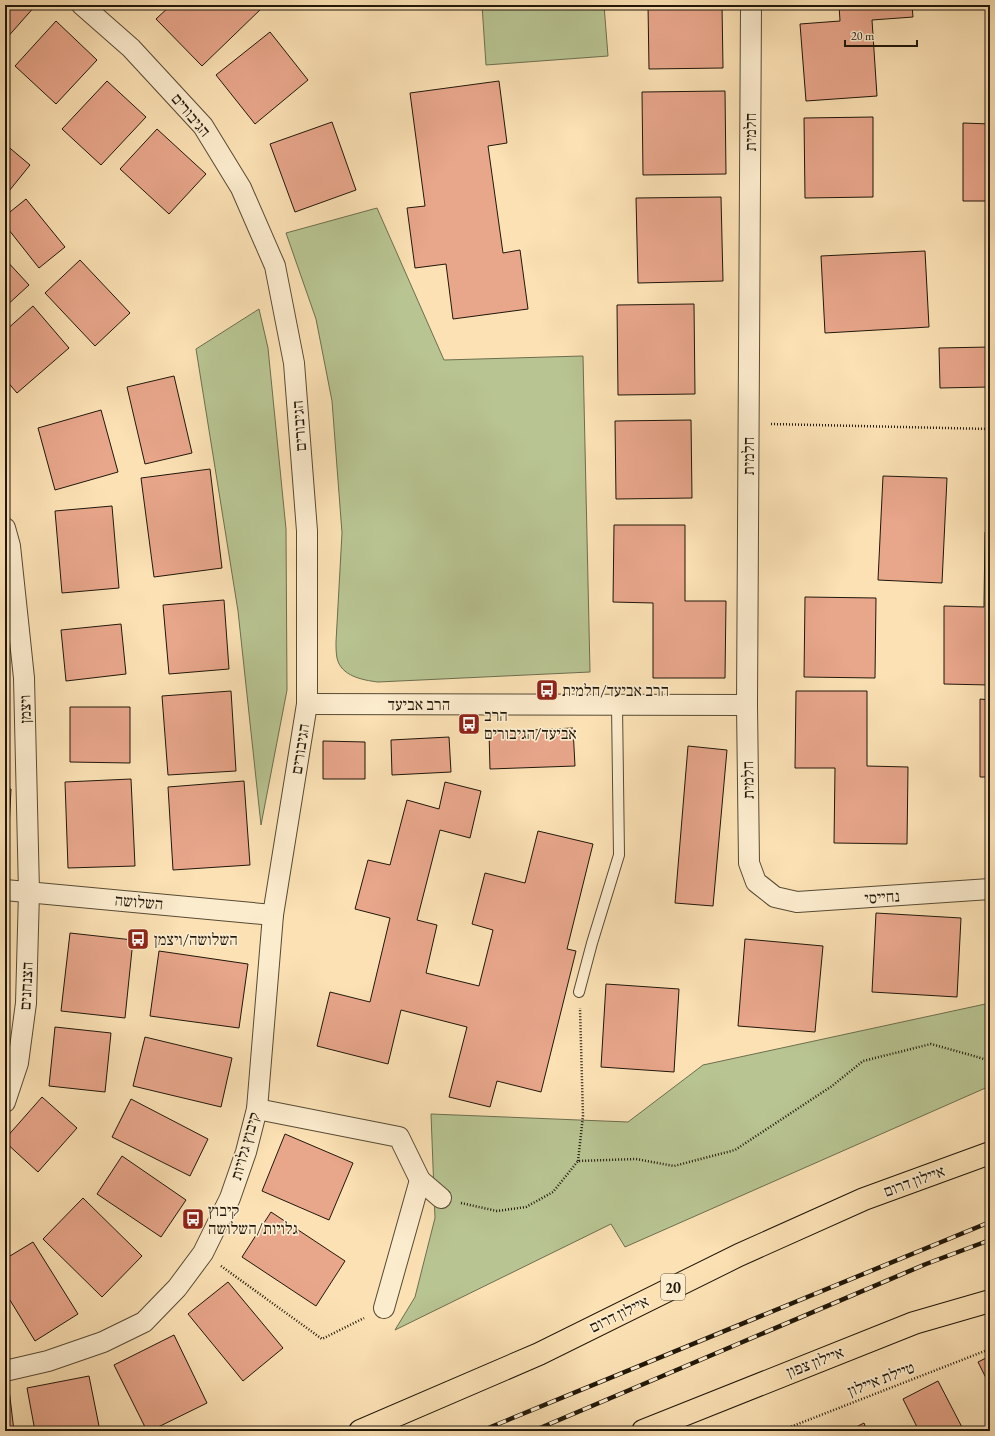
<svg xmlns="http://www.w3.org/2000/svg" width="995" height="1436" font-family="'EB Garamond','Frank Ruhl Libre',serif">
  <style>
    .green { fill: #b8c492; stroke: #6c6e4e }
    .building { fill: #e8a68b; stroke: #20170a }
    .lines { fill: none; stroke-linecap: round; stroke-linejoin: round }
    .lane-casing { stroke: #574a34; stroke-width: 12 }
    .street-casing { stroke: #574a34; stroke-width: 22 }
    .highway-casing { stroke: #20170a; stroke-width: 24 }
    .path { stroke: #20170a; stroke-width: 2.5; stroke-dasharray: 1 2; stroke-linecap: butt }
    .lane { stroke: #fcecce; stroke-width: 10 }
    .street { stroke: #fcecce; stroke-width: 20 }
    .highway { stroke: #fbe1b4; stroke-width: 22 }
    .rail-casing { stroke: #20170a; stroke-width: 4.5 }
    .rail { stroke: #fcecce; stroke-width: 3; stroke-dasharray: 9; stroke-linecap: butt }
    .labels { text-anchor: middle; dominant-baseline: central; stroke-width: 3.5; stroke-linejoin: round; paint-order: stroke }
    .shield { fill: #fcecce; stroke: #625745; stroke-width: 1 }
    .shield-label { font-size: 15px; font-weight: bold; fill: #20170a }
    .street-label { font-size: 16px; fill: #20170a; stroke: #fcecce }
    .poi-label { font-size: 16px; fill: #20170a; stroke: #fcecce; text-anchor: start }
  </style>
  <rect width="100%" height="100%" fill="#fbe1b4"/>
  <filter id="stains"><feTurbulence type="fractalNoise" baseFrequency=".005" numOctaves="4"/><feColorMatrix values="0 0 0 0 .2 0 0 0 0 .09 0 0 0 0 .02 0 0 0 .5 -.17"/></filter>
  <radialGradient id="worn" r=".72"><stop offset=".6" stop-color="#630" stop-opacity="0"/><stop offset="1" stop-color="#630" stop-opacity=".3"/></radialGradient>
  <g class="green">
    <path d="M482,5H604L608,56L486,65Z"/>
    <path d="M377,208L444,360L583,356L590,672L378,682C362,680 341,676 337,658C336,653 336,647 336,642L342,533L332,401L316,319L286,233Z"/>
    <path d="M259,309L268,348L286,529L287,690L261,825L238,611L196,349Z"/>
    <path d="M990,1003V1086L625,1247L611,1224L395,1330L415,1297L435,1218L431,1114L628,1122L703,1065Z"/>
  </g>
  <g class="building">
    <path d="M5,5H36L5,40Z"/>
    <path d="M171,5H261L263,7L202,66L156,19Z"/>
    <path d="M648,5H722L723,68L649,69Z"/>
    <path d="M839,5H912L913,17L872,20L877,96L806,101L800,24L840,21Z"/>
    <path d="M56,21L97,60L56,104L15,66Z"/>
    <path d="M270,32L308,80L255,124L216,75Z"/>
    <path d="M107,81L146,117L101,165L62,129Z"/>
    <path d="M499,81L507,143L488,146L503,253L520,250L528,309L453,319L446,264L415,268L407,208L425,206L410,93Z"/>
    <path d="M725,91L726,174L643,175L642,92Z"/>
    <path d="M873,117V197L805,198L804,118Z"/>
    <path d="M332,122L356,190L295,212L270,144Z"/>
    <path d="M963,123L990,124V201H963Z"/>
    <path d="M157,129L206,174L169,214L120,169Z"/>
    <path d="M5,144L30,165L5,196Z"/>
    <path d="M721,197L723,281L638,283L636,198Z"/>
    <path d="M26,199L65,247L39,268L5,225V216Z"/>
    <path d="M925,251L929,327L825,333L821,256Z"/>
    <path d="M5,259L29,285L5,307Z"/>
    <path d="M80,260L130,313L95,346L45,293Z"/>
    <path d="M694,304L695,394L618,395L617,305Z"/>
    <path d="M33,306L69,348L17,393L5,379V331Z"/>
    <path d="M990,347V387L940,388L939,348Z"/>
    <path d="M174,376L192,453L145,464L127,387Z"/>
    <path d="M101,410L118,472L55,490L38,428Z"/>
    <path d="M691,420L692,498L616,499L615,421Z"/>
    <path d="M210,469L222,568L154,577L141,478Z"/>
    <path d="M883,476L947,478L942,583L878,580Z"/>
    <path d="M112,506L119,588L62,593L55,511Z"/>
    <path d="M614,525H685V601H726L725,678H653V603L613,602Z"/>
    <path d="M985,532H990V685L944,684V606L984,607Z"/>
    <path d="M805,597L876,598L875,678L804,677Z"/>
    <path d="M224,600L229,669L169,674L163,605Z"/>
    <path d="M121,624L126,674L66,681L61,630Z"/>
    <path d="M231,691L236,771L168,775L162,696Z"/>
    <path d="M796,691H867V766L908,767L907,844L834,843L835,768H795Z"/>
    <path d="M980,699L990,700V777H980Z"/>
    <path d="M70,707H130V763L70,762Z"/>
    <path d="M573,728L575,766L490,769L489,732Z"/>
    <path d="M449,737L451,772L392,775L391,740Z"/>
    <path d="M323,741L365,742V779H323Z"/>
    <path d="M688,746L727,750L713,906L675,903Z"/>
    <path d="M131,779L135,866L68,868L65,782Z"/>
    <path d="M244,781L250,865L173,870L168,787Z"/>
    <path d="M445,782L481,791L470,838L440,830L417,920L437,925L426,973L479,986L493,930L472,924L485,873L525,883L538,831L593,844L567,949L576,951L541,1092L497,1081L490,1107L449,1097L467,1027L401,1010L388,1064L317,1046L330,992L370,1002L390,918L355,909L368,860L390,865L407,800L439,809Z"/>
    <path d="M5,788L11,789L8,848H5Z"/>
    <path d="M876,913L961,918L957,997L872,992Z"/>
    <path d="M70,933L133,940L125,1018L61,1011Z"/>
    <path d="M745,939L823,946L815,1032L738,1026Z"/>
    <path d="M159,951L248,964L239,1028L150,1016Z"/>
    <path d="M606,984L679,989L674,1072L601,1067Z"/>
    <path d="M55,1027L111,1033L105,1092L49,1086Z"/>
    <path d="M145,1037L232,1058L221,1107L133,1086Z"/>
    <path d="M42,1097L77,1128L38,1172L5,1142V1139Z"/>
    <path d="M131,1099L208,1139L190,1176L112,1137Z"/>
    <path d="M285,1134L353,1163L329,1220L262,1191Z"/>
    <path d="M122,1156L186,1200L161,1237L97,1194Z"/>
    <path d="M83,1198L142,1256L102,1297L43,1239Z"/>
    <path d="M271,1212L345,1261L316,1306L242,1257Z"/>
    <path d="M33,1242L78,1314L35,1341L5,1292V1259Z"/>
    <path d="M228,1282L283,1348L243,1381L188,1314Z"/>
    <path d="M174,1335L207,1403L150,1431H147L114,1365Z"/>
    <path d="M990,1356V1386L978,1362Z"/>
    <path d="M89,1376L100,1431H35L27,1388Z"/>
    <path d="M938,1381L964,1431H919L903,1399Z"/>
    <path d="M9,1389L14,1431H5V1390Z"/>
    <path d="M864,1423L867,1431H848Z"/>
  </g>
  <g class="lines">
    <g class="lane-casing">
      <path id="lane" d="M579,992L592,943L619,855L617,705"/>
    </g>
    <g class="street-casing">
      <g id="street">
        <path d="M751,5L747,705L749,863L756,882L775,897L797,902L990,889"/>
        <path d="M5,528L10,546L24,678L29,892L26,1003L18,1063L5,1102"/>
        <path d="M307,704L747,705"/>
        <path d="M5,890L273,915"/>
        <path d="M257,1109L399,1137L420,1180L441,1198"/>
        <path d="M384,1308L420,1180"/>
        <path d="M5,1371L48,1361L103,1342L144,1322L177,1288L203,1253L230,1198L246,1152L257,1109L273,915L307,704V531L294,363L275,266L241,188L203,126L131,48L82,5"/>
      </g>
    </g>
    <g class="highway-casing">
      <g id="highway">
        <path d="M360,1431L539,1354L739,1255L864,1199L990,1153"/>
        <path d="M643,1431L914,1323L990,1301"/>
      </g>
    </g>
    <g class="path">
      <path d="M771,424L990,429"/>
      <path d="M578,1161L583,1116L580,1008"/>
      <path d="M461,1203L497,1211L526,1207L553,1192L578,1161L636,1159L674,1166L735,1150L832,1086L863,1061L931,1044L974,1056L990,1061"/>
      <path d="M221,1266L322,1339L364,1318"/>
      <path d="M780,1431L990,1349"/>
    </g>
    <use href="#lane" class="lane"/>
    <use href="#street" class="street"/>
    <use href="#highway" class="highway"/>
    <g class="rail-casing">
      <g id="rail">
        <path d="M481,1431L990,1222"/>
        <path d="M533,1431L926,1264L990,1240"/>
      </g>
    </g>
    <use href="#rail" class="rail"/>
  </g>
  <defs>
    <g id="bus-square" transform="scale(1.15)"><rect x="-9" y="-9" width="18" height="18" rx="4" fill="#8f2418" stroke="#fcecce"/><path d="M-5-6H5V4H4V6H2V4H-2V6H-4V4H-5ZM-3.5-4V0h7V-4ZM-3.5 1.2v1.5H-2V1.2ZM2 1.2v1.5H3.5V1.2Z" fill="#fff"/></g>
  </defs>
  <g fill-rule="evenodd">
    <use href="#bus-square" x="547" y="690"/>
    <use href="#bus-square" x="469" y="724"/>
    <use href="#bus-square" x="138" y="939"/>
    <use href="#bus-square" x="193" y="1219"/>
  </g>
  <g class="labels">
    <rect class="shield" x="661" y="1274" width="24" height="26" rx="3"/>
    <g class="shield-label">
      <text x="673" y="1287">20</text>
    </g>
    <g class="street-label">
      <text transform="translate(191 115) rotate(50)">הגיבורים</text>
      <text transform="translate(750 132) rotate(-90)">חלמית</text>
      <text transform="translate(299 426) rotate(-94)">הגיבורים</text>
      <text transform="translate(748 456) rotate(-90)">חלמית</text>
      <text x="419" y="704">הרב אביעד</text>
      <text transform="translate(25 709) rotate(-91)">ויצמן</text>
      <text transform="translate(300 749) rotate(-81)">הגיבורים</text>
      <text transform="translate(748 780) rotate(-91)">חלמית</text>
      <text transform="translate(882 897) rotate(-4)">נחייסי</text>
      <text transform="translate(139 902) rotate(5)">השלושה</text>
      <text transform="translate(26 986) rotate(-87)">הצנחנים</text>
      <text transform="translate(245 1146) rotate(-74)">קיבוץ גלויות</text>
      <text transform="translate(914 1181) rotate(-20)">איילון דרום</text>
      <text transform="translate(619 1314) rotate(-26)">איילון דרום</text>
      <text transform="translate(815 1362) rotate(-21)">איילון צפון</text>
      <text transform="translate(881 1379) rotate(-21)">טיילת איילון</text>
    </g>
    <g class="poi-label">
      <text x="562" y="690">הרב אביעד/חלמית</text>
      <text x="484" y="715">הרב<tspan x="484" dy="18">אביעד/הגיבורים</tspan></text>
      <text x="154" y="939">השלושה/ויצמן</text>
      <text x="208" y="1210">קיבוץ<tspan x="208" dy="18">גלויות/השלושה</tspan></text>
    </g>
  </g>
  <rect width="995" height="1436" fill="none" stroke="#fbe1b4" stroke-width="20"/>
  <rect x="6" y="6" width="983" height="1424" fill="none" stroke="#20170a" stroke-width="2"/>
  <rect x="10" y="10" width="975" height="1416" fill="none" stroke="#20170a"/>
  <path d="M845 40v6h72v-6" fill="none" stroke="#20170a" stroke-width="2"/>
  <text x="851" y="40" font-size="12" fill="#20170a" stroke="#fcecce" stroke-width="3" paint-order="stroke">20 m</text>
  <rect width="100%" height="100%" filter="url(#stains)"/>
  <rect width="100%" height="100%" fill="url(#worn)"/>
</svg>
